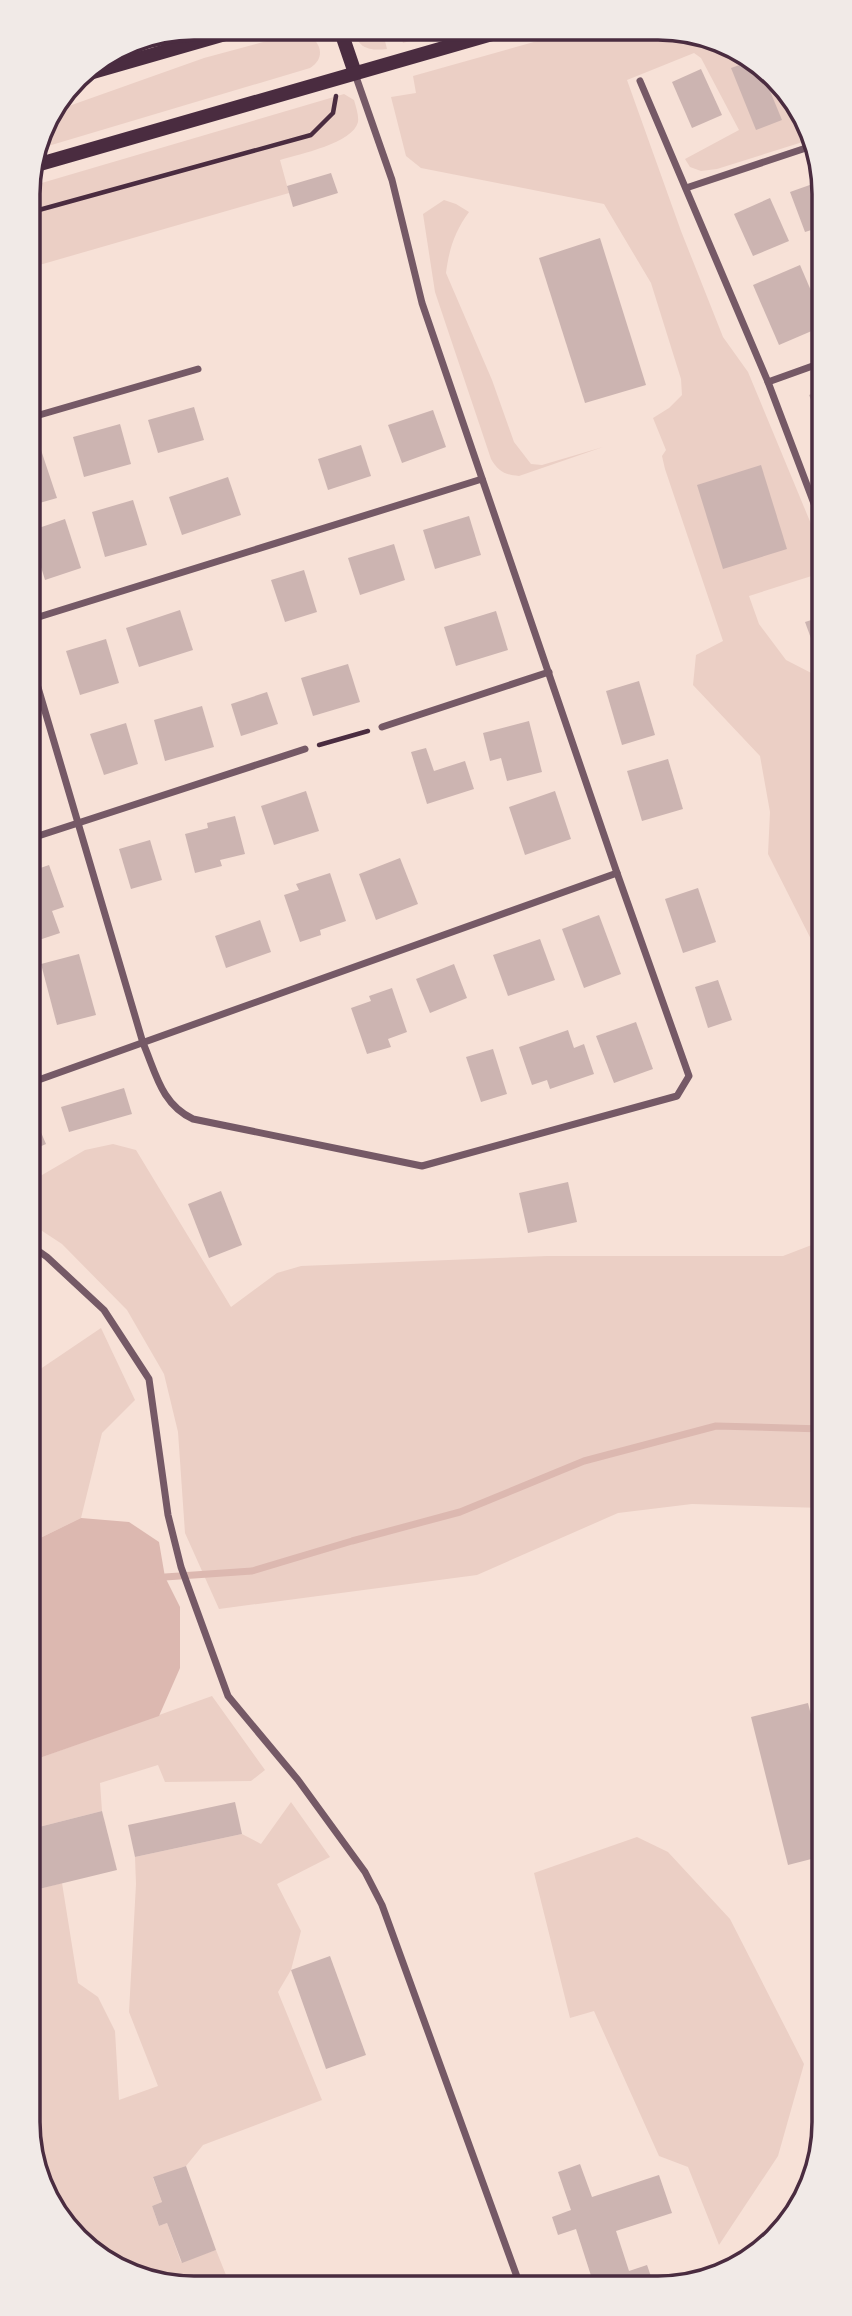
<svg xmlns="http://www.w3.org/2000/svg" width="852" height="2316" font-family="'Roboto Condensed',sans-serif">
  <style>
    .green { fill: #ebcfc5 }
    .water { fill: #dcb8b0 }
    .lines { fill: none; stroke-linecap: round; stroke-linejoin: round }
    .stream { stroke: #dcb8b0; stroke-width: 7 }
    .building { fill: #ccb4b1 }
    .path { stroke: #4a2c40; stroke-width: 4.5 }
    .minor { stroke: #755966; stroke-width: 7 }
    .secondary { stroke: #4a2c40; stroke-width: 14 }
    .rim { fill: none; stroke: #4a2c40; stroke-width: 3.5 }
  </style>
  <rect width="100%" height="100%" fill="#f7e1d7"/>
  <g class="green">
    <path d="M355,29H382L387,49C371,51 356,49 355,29Z"/>
    <path d="M399,29L448,30L403,43Z"/>
    <path d="M304,31C319,40 328,56 310,68L38,149L45,121L52,112L204,58Z"/>
    <path d="M573,31H690L775,77L809,140L717,169L701,171L690,167L685,159L739,130L701,58L694,53L627,80L681,231L723,337L748,372L821,548V573L749,596L759,624L786,660L821,678L822,961L768,854L770,812L760,756L693,685L696,655L723,641L665,469L662,456L666,450L653,418L669,408L682,395L681,379L651,283L604,204L421,168L406,156L391,97L416,93L413,76Z"/>
    <path d="M344,94L354,100C356,107 359,116 358,122C353,143 300,154 280,160L289,193L29,268L28,187Z"/>
    <path d="M444,200L456,204L469,212C455,231 449,249 446,273L492,380L514,442L531,464L542,465L603,447L519,476C505,475 498,471 491,459L435,292L423,214Z"/>
    <path d="M113,1144L136,1150L231,1307L277,1273L301,1266L547,1256H783L822,1241L823,1508L692,1504L618,1513L477,1575L219,1609L185,1533L178,1432L164,1374L127,1310L62,1244L30,1223V1182L85,1150Z"/>
    <path d="M101,1328L135,1400L102,1433L81,1518L30,1543V1376Z"/>
    <path d="M212,1696L265,1770L251,1781L165,1782L158,1765L100,1783L102,1811L31,1829V1761Z"/>
    <path d="M291,1802L330,1857L277,1884L301,1931L291,1970L278,1992L322,2100L203,2145L186,2166L153,2178L162,2202L152,2206L159,2226L167,2223L181,2262L216,2250L230,2285H162L77,2240L31,2126V1855L39,1889L62,1883L78,1983L98,1997L115,2031L119,2100L158,2086L129,2012L136,1884L135,1857L242,1834L261,1844Z"/>
    <path d="M637,1837L668,1852L730,1919L804,2064L778,2156L719,2245L688,2167L659,2156L594,2011L570,2018L534,1873Z"/>
  </g>
  <path class="water" d="M81,1518L129,1522L159,1542L165,1577L180,1607V1668L159,1716L31,1761L30,1543Z"/>
  <g class="lines">
    <path class="stream" d="M159,1582L165,1577L252,1571L352,1541L460,1512L584,1461L716,1426L823,1429"/>
  </g>
  <g class="building">
    <path d="M748,62L761,69L782,120L756,130L731,68Z"/>
    <path d="M701,69L722,115L692,128L672,82Z"/>
    <path d="M331,173L338,193L293,207L287,186Z"/>
    <path d="M821,181V227L805,232L790,192Z"/>
    <path d="M770,198L789,241L753,256L734,214Z"/>
    <path d="M600,238L646,385L585,403L539,258Z"/>
    <path d="M800,265L821,314V327L779,345L753,285Z"/>
    <path d="M821,390V422L809,395Z"/>
    <path d="M194,407L204,440L158,453L148,420Z"/>
    <path d="M433,410L446,447L402,463L388,425Z"/>
    <path d="M120,424L131,464L84,477L73,437Z"/>
    <path d="M361,445L371,476L328,490L318,459Z"/>
    <path d="M40,447L57,498L29,506V450Z"/>
    <path d="M761,465L787,549L723,569L697,485Z"/>
    <path d="M228,477L241,515L182,535L169,497Z"/>
    <path d="M133,500L147,545L105,557L92,512Z"/>
    <path d="M469,516L481,555L435,569L423,530Z"/>
    <path d="M65,519L81,568L45,580L30,531Z"/>
    <path d="M394,544L405,580L360,595L348,558Z"/>
    <path d="M304,570L317,612L285,622L271,580Z"/>
    <path d="M180,610L193,650L139,667L126,628Z"/>
    <path d="M496,611L508,650L456,666L444,627Z"/>
    <path d="M821,617V650L816,652L805,622Z"/>
    <path d="M106,639L119,683L80,695L66,651Z"/>
    <path d="M348,664L360,702L313,716L301,678Z"/>
    <path d="M639,681L655,735L622,745L606,691Z"/>
    <path d="M267,692L278,724L241,736L231,704Z"/>
    <path d="M202,706L214,747L165,761L154,720Z"/>
    <path d="M529,721L542,772L507,781L501,758L490,761L483,733Z"/>
    <path d="M126,723L138,764L104,775L90,734Z"/>
    <path d="M426,748L434,771L465,761L474,789L427,804L411,752Z"/>
    <path d="M668,759L683,809L642,821L627,771Z"/>
    <path d="M306,791L319,831L274,845L261,806Z"/>
    <path d="M555,791L571,839L525,855L509,807Z"/>
    <path d="M235,816L245,854L220,860L222,866L195,873L185,834L208,828L207,823Z"/>
    <path d="M150,840L162,880L131,889L119,849Z"/>
    <path d="M400,858L418,904L376,920L359,874Z"/>
    <path d="M49,865L64,907L52,911L60,933L33,942L29,933V872Z"/>
    <path d="M330,873L346,921L320,930L321,935L300,942L284,895L299,890L296,884Z"/>
    <path d="M698,888L716,942L683,953L665,899Z"/>
    <path d="M599,915L621,974L584,988L562,929Z"/>
    <path d="M260,920L271,952L226,968L215,936Z"/>
    <path d="M540,939L555,980L508,996L493,955Z"/>
    <path d="M79,954L96,1015L57,1025L41,964Z"/>
    <path d="M454,964L467,998L430,1013L416,979Z"/>
    <path d="M718,980L732,1020L708,1028L695,987Z"/>
    <path d="M392,988L407,1032L388,1039L391,1047L367,1054L351,1008L371,1001L369,996Z"/>
    <path d="M30,1010L39,1034L30,1038Z"/>
    <path d="M636,1022L653,1069L614,1083L596,1036Z"/>
    <path d="M568,1030L574,1048L584,1044L594,1074L550,1089L547,1080L532,1085L519,1047Z"/>
    <path d="M493,1049L507,1094L481,1102L466,1057Z"/>
    <path d="M124,1088L132,1114L69,1132L61,1107Z"/>
    <path d="M33,1114L46,1144L30,1151V1116Z"/>
    <path d="M568,1182L577,1222L528,1233L519,1193Z"/>
    <path d="M221,1191L242,1245L209,1258L188,1204Z"/>
    <path d="M808,1703L823,1762V1856L788,1865L751,1717Z"/>
    <path d="M235,1802L242,1834L135,1857L128,1825Z"/>
    <path d="M102,1811L117,1870L39,1889L31,1855V1829Z"/>
    <path d="M330,1956L366,2055L326,2069L291,1970Z"/>
    <path d="M824,2028V2066H823L813,2031Z"/>
    <path d="M580,2164L592,2197L659,2175L672,2213L616,2231L629,2271L647,2265L654,2285H594L576,2229L558,2235L552,2217L571,2210L558,2172Z"/>
    <path d="M186,2166L216,2250L182,2263L167,2223L159,2226L152,2206L162,2202L153,2177Z"/>
  </g>
  <g class="lines">
    <g class="path">
      <path d="M28,213L311,135L333,113L336,96"/>
      <path d="M319,745L368,731"/>
    </g>
    <g class="minor">
      <path d="M640,81L768,382L821,522"/>
      <path d="M686,188L812,146"/>
      <path d="M768,382L821,363"/>
      <path d="M29,418L198,369"/>
      <path d="M29,620L482,479"/>
      <path d="M29,657L143,1043C156,1073 161,1104 193,1119L422,1166L677,1096L689,1076L617,873L422,303L392,180L355,74"/>
      <path d="M382,727L549,672"/>
      <path d="M29,839L305,749"/>
      <path d="M30,1083L617,873"/>
      <path d="M30,1245L47,1257L104,1310L149,1379L168,1515L181,1567L228,1696L298,1780L365,1872L382,1905L520,2285"/>
    </g>
    <g class="secondary">
      <path d="M340,29L355,73"/>
      <path d="M79,76L246,28"/>
      <path d="M33,166L506,30"/>
    </g>
  </g>
  <path d="M0 0H852V2316H0ZM194 40H658A154 154 0 0 1 812 194V2122A154 154 0 0 1 658 2276H194A154 154 0 0 1 40 2122V194A154 154 0 0 1 194 40Z" fill="#f1eae7" fill-rule="evenodd"/>
  <path class="rim" d="M194 40H658A154 154 0 0 1 812 194V2122A154 154 0 0 1 658 2276H194A154 154 0 0 1 40 2122V194A154 154 0 0 1 194 40Z"/>
</svg>
